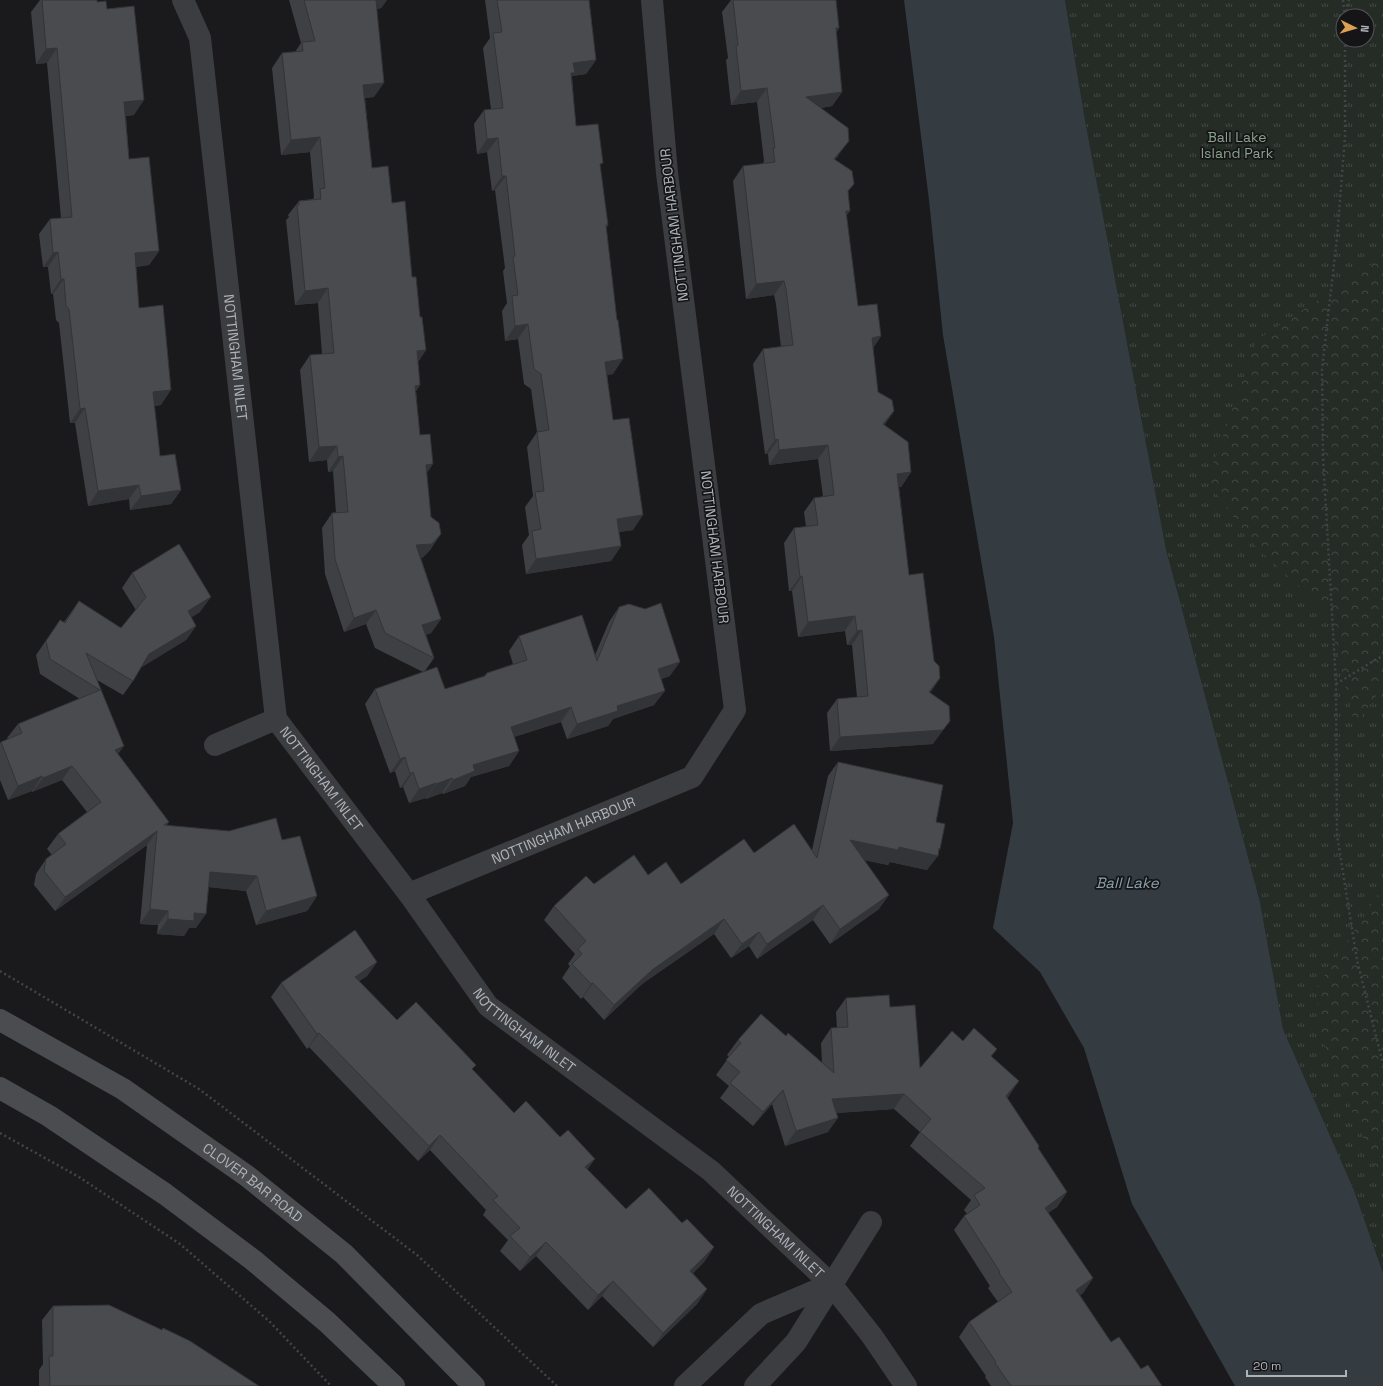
<svg xmlns="http://www.w3.org/2000/svg" width="1383" height="1386" font-family="'Space Grotesk',sans-serif">
  <style>
    .grass { fill: url(#grass-tufts); fill-rule: evenodd }
    .forest { fill: url(#forest-crowns) }
    .water { fill: #343c41 }
    .lines { fill: none; stroke-linecap: round; stroke-linejoin: round }
    .path { stroke: #424448; stroke-width: 2.5; stroke-dasharray: 2 3; stroke-linecap: butt }
    .street { stroke: #3c3d41; stroke-width: 22 }
    .secondary { stroke: #4a4c50; stroke-width: 22 }
    .wall { fill: #3f4043 }
    .shaded-wall { fill: #333437 }
    .building { fill: #494b4e; stroke: #333437 }
    .labels { text-anchor: middle; dominant-baseline: central; stroke-width: 3.5; stroke-linejoin: round; paint-order: stroke }
    .park-label { font-size: 14px; fill: #89a288; stroke: #151517 }
    .street-label { font-size: 14px; fill: #aeb3ba; stroke: #151517 }
    .water-label { font-size: 15px; font-style: italic; fill: #8aa2b0; stroke: #151517 }
  </style>
  <defs>
    <pattern id="grass-tufts" width="24" height="20" patternUnits="userSpaceOnUse"><rect width="24" height="20" fill="#252c25"/><path d="M3 7l-1-3M5 7V3M7 7l1-3M15 17l-1-3M17 17v-4M19 17l1-3" fill="none" stroke="#424843"/></pattern>
    <pattern id="forest-crowns" width="20" height="18" patternUnits="userSpaceOnUse"><rect width="20" height="18" fill="#252c25"/><path d="M2 6a3 3 0 1 1 6 0M12 15a3 3 0 1 1 6 0" fill="none" stroke="#424843"/></pattern>
  </defs>
  <rect width="100%" height="100%" fill="#1a1a1c"/>
  <path class="grass" d="M1065,0H1383V1273L1354,1190L1283,1029L1260,902L1166,549L1085,120ZM1343,16H1367V40H1343Z"/>
  <g class="forest">
    <path d="M1380,259L1383,264V686L1355,726L1328,613L1256,547L1207,481L1257,340Z"/>
    <path d="M1383,887V1186L1319,1031L1317,987Z"/>
  </g>
  <path class="water" d="M904,0H1065L1085,120L1166,549L1260,902L1283,1029L1354,1190L1383,1273V1386H1235L1132,1204L1084,1048L1040,972L993,928L1013,823L994,637L943,335L929,200Z"/>
  <g class="lines">
    <g class="path">
      <path d="M1343,0L1345,16"/>
      <path d="M1346,16L1349,0"/>
      <path d="M1345,40V137L1337,238L1322,369L1323,456L1336,684L1337,835L1357,960L1383,1064"/>
      <path d="M1336,684L1375,660L1383,656"/>
      <path d="M0,971L199,1089L417,1255L557,1386"/>
      <path d="M0,1133L79,1177L180,1244L269,1321L331,1386"/>
    </g>
    <g class="street">
      <path id="s1" d="M183,0L200,38L276,719L409,894L488,1006L711,1171L831,1284L872,1336L906,1386"/>
      <path d="M215,745L276,719"/>
      <path id="s2" d="M409,894L692,777L735,710L667,173L652,0"/>
      <path d="M685,1386L761,1314L831,1284"/>
      <path d="M755,1386L796,1342L871,1222"/>
    </g>
    <g class="secondary">
      <path id="s3" d="M0,1020L123,1089L247,1176L344,1254L474,1386"/>
      <path d="M0,1088L49,1116L165,1194L253,1260L327,1322L394,1386"/>
    </g>
  </g>
  <g class="wall">
    <path d="M40,0H97V2L107,9L134,115L126,116L129,159L159,251L149,265L136,267L139,308L161,405L154,406L160,456L181,490L171,504L130,510L129,499L88,506L75,423H70L59,323L56,320L53,294H51L48,267H43L39,234L50,219L61,218L47,63L36,64L31,12Z"/>
    <path d="M289,0H387L381,8L377,9L374,97L365,98L372,168L392,203L412,277L426,350L418,362L420,385L416,391L420,435L427,473L431,549L422,558H421L441,619L431,633L426,635L434,658L425,671L445,689L484,676L487,673L513,664L509,651L519,636L595,655L609,622L619,607L670,676L661,679L654,705L613,719L608,726L567,739L561,722L514,737L519,751L509,766L471,777L465,786L443,794L442,793L426,799V798L409,803L403,787L400,788L395,771L390,773L365,704L375,689L423,672L375,648L366,624L344,632L325,574L322,528L332,513H336L333,471L328,472L327,460L309,462L300,370L310,355L322,354L318,303L295,305L286,220L289,217L288,215L299,201L313,199L314,197L310,152L281,155L272,68L282,53L295,52L301,43Z"/>
    <path d="M485,0H589L596,60L586,74L572,76V77L576,126L600,166L608,225L606,228L613,374L607,375L613,420L633,530L619,532L621,546L611,561L526,574L522,545L529,535L525,507L533,496L527,447L537,432L531,389L524,384L518,339L505,341L502,311L507,303L503,271L505,268L495,190L492,191L487,152L477,154L474,124L484,110L491,109L483,48L490,38Z"/>
    <path d="M731,0H836L839,28L836,33L842,92L832,106L821,108L838,156L835,159L848,192L846,216L858,306L881,336L873,348L878,392L894,411L884,425L911,472L901,487H899L909,575L934,661L940,678L930,693L933,744L830,751L827,713L837,699L857,697L852,645H847L845,631L798,637L792,591H789L784,543L794,528L806,527L804,512L814,498L823,497L818,459L769,465L768,454H765L753,364L763,349L781,347L776,304L774,295L746,299L733,181L743,166L763,164V163L764,161L757,102L731,105L726,60L728,58L722,12Z"/>
    <path d="M132,573L200,612L191,617L196,626L186,640L141,667L133,681L123,695L97,680L118,754L169,822L166,826L282,840L317,896L307,911L256,925L246,891L208,887L196,928H189L184,936L157,934L158,925L140,924L147,845L55,911L34,885L36,874L46,859L52,855L47,849L58,834L87,812L62,780L32,792V791L8,800L0,780V743L1,742L8,739L7,738L18,724L80,699L40,674L36,655L60,620L64,622L79,601L121,628L136,610L122,588Z"/>
    <path d="M838,762L936,822L940,849L927,870L890,862L888,865L864,860L879,909L830,944L813,920L757,959L749,946L731,958L714,934L642,984L604,1020L583,997L581,999L562,978L570,966L568,964L575,954L544,920L554,906L594,884L648,875L681,884L754,853L812,850L828,776Z"/>
    <path d="M377,962L367,976L359,981L397,1020L473,1070L514,1113L587,1169L626,1209L682,1223L714,1247L704,1262L693,1273L707,1289L697,1304L653,1347L602,1296L588,1310L536,1256L520,1271L500,1251L508,1240L483,1215L486,1210L430,1150L418,1161L309,1047L307,1049L271,997L281,983Z"/>
    <path d="M846,998L890,1007L920,1068L963,1041L997,1049L991,1057L1009,1096L1007,1098L1039,1146L1038,1148L1067,1192L1057,1207L1048,1213L1093,1278L1083,1293L1080,1295L1111,1342L1141,1369L1162,1386H991L985,1377L986,1376L959,1337L969,1322L998,1302L988,1288L990,1286L954,1230L964,1216L967,1214L964,1210L971,1200L910,1146L920,1132L894,1109L837,1113L828,1132L785,1146L772,1104L753,1126L720,1098L729,1086L716,1075L729,1057L727,1055L738,1040L786,1036L822,1063L821,1043L831,1028H837L836,1012Z"/>
    <path d="M53,1306L162,1330L163,1328L259,1386H39V1370L43,1364L42,1320Z"/>
  </g>
  <g class="shaded-wall">
    <path d="M375,0H387L381,8L366,12Z"/>
    <path d="M836,28H839L829,42Z"/>
    <path d="M57,48L47,63L36,64L46,49Z"/>
    <path d="M596,60L586,74L572,76L565,87L573,63Z"/>
    <path d="M384,83L374,97L353,99L363,85Z"/>
    <path d="M767,88L757,102L731,105L741,91Z"/>
    <path d="M842,92L832,106L796,112L806,97Z"/>
    <path d="M144,100L134,115L114,117L124,102Z"/>
    <path d="M320,137L310,152L281,155L291,140Z"/>
    <path d="M498,138L487,152L477,154L487,139Z"/>
    <path d="M849,141L838,156L824,173L834,159Z"/>
    <path d="M502,176H506L495,190L492,191Z"/>
    <path d="M846,211H850L840,225Z"/>
    <path d="M159,251L149,265L125,268L135,253Z"/>
    <path d="M58,252L48,267H43L53,253Z"/>
    <path d="M61,279H64L53,294H51Z"/>
    <path d="M784,281L774,295L746,299L756,284Z"/>
    <path d="M328,288L318,303L295,305L305,291Z"/>
    <path d="M528,324L518,339L505,341L515,326Z"/>
    <path d="M881,336L871,351L872,338Z"/>
    <path d="M426,350L416,364L417,351Z"/>
    <path d="M623,359L613,374L595,376L605,362Z"/>
    <path d="M420,385L410,400L415,386Z"/>
    <path d="M171,390L161,405L143,407L153,392Z"/>
    <path d="M85,408L75,423H70L80,409Z"/>
    <path d="M894,411L884,426L883,424Z"/>
    <path d="M778,439L768,454H765L775,440Z"/>
    <path d="M828,445L818,459L769,465L779,450Z"/>
    <path d="M337,446L327,460L309,462L319,447Z"/>
    <path d="M343,456L333,471L328,472L338,457Z"/>
    <path d="M433,464L423,479L426,465Z"/>
    <path d="M911,472L901,487L887,489L897,474Z"/>
    <path d="M139,485L129,499L88,506L98,491Z"/>
    <path d="M181,490L171,504L130,510L141,496Z"/>
    <path d="M643,515L633,530L606,534L617,519Z"/>
    <path d="M441,534L431,549L422,558L406,560L416,545Z"/>
    <path d="M621,546L611,561L526,574L536,559Z"/>
    <path d="M802,576L792,591H789L800,577Z"/>
    <path d="M211,597L200,612L178,626L188,611Z"/>
    <path d="M376,610L366,624L344,632L354,618Z"/>
    <path d="M855,616L845,631L798,637L808,622Z"/>
    <path d="M441,619L431,633L412,639L422,625Z"/>
    <path d="M196,626L186,640L139,669L149,654Z"/>
    <path d="M862,630L852,645H847L857,631Z"/>
    <path d="M680,662L670,676L647,684L658,669Z"/>
    <path d="M940,678L930,693L929,692Z"/>
    <path d="M665,691L654,705L613,719L608,726L567,739L577,724L617,706Z"/>
    <path d="M571,707L561,722L501,741L511,727Z"/>
    <path d="M950,721L933,744L830,751L840,737Z"/>
    <path d="M124,746L113,761L115,750Z"/>
    <path d="M519,751L509,766L471,777L465,786L443,794L453,780L473,765Z"/>
    <path d="M405,757L395,771L390,773L400,759Z"/>
    <path d="M72,766L62,780L32,792L43,778Z"/>
    <path d="M413,772L403,787L400,788L410,774Z"/>
    <path d="M42,776L32,791L8,800L18,786Z"/>
    <path d="M452,778L442,793L426,799L436,784Z"/>
    <path d="M436,783L426,798L409,803L419,789Z"/>
    <path d="M157,831L147,845L55,911L65,897Z"/>
    <path d="M850,840L899,847L940,849L936,855L938,856L927,870L890,862L888,865L840,855Z"/>
    <path d="M210,872L257,876L246,891L199,886Z"/>
    <path d="M889,895L879,909L830,944L840,929Z"/>
    <path d="M317,896L307,911L256,925L266,911Z"/>
    <path d="M823,905L813,920L757,959L767,944Z"/>
    <path d="M150,909L168,911L158,925L140,924Z"/>
    <path d="M194,913L206,914L196,928H189L184,936L157,934L168,919Z"/>
    <path d="M724,919L714,934L642,984L604,1020L614,1005L652,970Z"/>
    <path d="M759,932L749,946L731,958L742,944Z"/>
    <path d="M377,962L367,976L345,991L355,977Z"/>
    <path d="M593,983L583,997L581,999L591,984Z"/>
    <path d="M319,1033L309,1047L307,1049L317,1034Z"/>
    <path d="M1019,1081L1009,1096L996,1111L1006,1096Z"/>
    <path d="M783,1090L772,1104L753,1126L763,1112Z"/>
    <path d="M904,1094L894,1109L822,1114L832,1099Z"/>
    <path d="M838,1118L828,1132L785,1146L796,1131Z"/>
    <path d="M440,1135L430,1150L418,1161L429,1146Z"/>
    <path d="M595,1159L585,1173V1167Z"/>
    <path d="M1067,1192L1057,1207L1034,1222L1045,1208Z"/>
    <path d="M546,1242L536,1256L520,1271L530,1257Z"/>
    <path d="M714,1247L704,1262L680,1286L690,1271Z"/>
    <path d="M1093,1278L1083,1293L1066,1304L1076,1290Z"/>
    <path d="M613,1281L602,1296L588,1310L598,1295Z"/>
    <path d="M707,1289L697,1304L653,1347L663,1333Z"/>
  </g>
  <g class="building">
    <path d="M42,0H97V2L106,1L107,9L134,6L144,100L124,102L129,159L149,157L159,251L135,253L139,308L163,305L171,390L153,392L160,456L175,454L181,490L141,496L139,485L98,491L85,408L80,409L69,309L66,306L64,279H61L58,252L53,253L50,219L72,217L57,48L46,49Z"/>
    <path d="M304,0H376L384,83L363,85L372,168L388,166L392,203L405,201L412,277H416L420,317H422L426,350L417,351L420,385L415,386L420,435L430,434L433,464L426,465L431,517L439,523L441,534L432,544L416,545L441,619L422,625L434,658L385,633L376,610L354,618L335,559L332,513L348,512L343,456L338,457L337,446L319,447L310,355L334,353L328,288L305,291L297,205H299V201L321,199L320,189L325,188L320,137L291,140L282,53L303,51L302,42L315,41Z"/>
    <path d="M497,0H589L596,60L573,63L575,73H571L576,126L598,124L603,163L600,164L608,225H606L617,320H618L623,359L605,362L613,420L629,418L643,515L617,519L621,546L536,559L532,531L541,529L535,492L544,491L537,432L549,430L541,374L534,369L528,324L515,326L512,296L518,295L513,257L515,256L506,176H502L498,138L487,139L484,110L503,108L493,33L502,32Z"/>
    <path d="M733,0H836L839,28H836L842,92L806,97L848,128L849,141L834,159L852,171L854,184L848,191L850,211H846L858,306L877,304L881,336L872,338L878,392L892,400L894,411L883,424L908,442L911,472L897,474L909,575L923,573L934,661L939,666L940,678L929,692L949,706L950,721L943,730L840,737L837,699L868,696L862,630L857,631L855,616L808,622L802,576L800,577L794,528L818,525L814,498L834,495L828,445L779,450L778,439L775,440L763,349L793,345L786,289L784,281L756,284L743,166L775,162L773,148H775L767,88L741,91L736,46L738,45Z"/>
    <path d="M179,544L211,597L188,611L196,626L149,654L133,681L86,653L124,746L115,750L169,822L164,825L229,831L276,818L282,840L300,836L317,896L266,911L257,876L210,872L206,914L194,913V921L168,919V911L150,909L157,831L65,897L44,871L46,859L66,844L58,834L101,802L72,766L43,778L42,776L18,786L1,742L22,733L18,724L100,690L50,659L46,641L60,620L65,623L79,601L121,628L146,597L132,573Z"/>
    <path d="M661,603L680,662L658,669L665,691L617,706L618,711L577,724L571,707L511,727L519,751L473,765L475,771L453,780L452,778L436,784V783L419,789L413,772L410,774L405,757L400,759L375,689L437,667L445,689L485,676L487,673L527,660L519,636L582,615L597,661L619,607L629,604L645,609Z"/>
    <path d="M838,762L943,785L936,822L945,824L940,849L939,848L938,856L899,847L898,850L850,840L889,895L840,929L823,905L767,944L759,932L742,944L724,919L652,970L614,1005L593,983L591,984L572,964L582,954L578,949L586,941L554,906L586,876L594,884L634,855L648,875L666,862L681,884L744,839L754,853L794,824L817,858Z"/>
    <path d="M355,930L377,962L355,977L397,1020L416,1002L476,1065L472,1069L514,1113L526,1101L560,1137L568,1130L595,1159L585,1167L626,1209L649,1188L682,1223L687,1219L714,1247L690,1271L707,1289L663,1333L613,1281L598,1295L546,1242L530,1257L510,1236L520,1228L493,1200L498,1196L440,1135L429,1146L319,1033L317,1034L281,983Z"/>
    <path d="M889,995L890,1007L915,1005L920,1068L952,1031L963,1041L974,1028L997,1049L991,1056L1019,1081L1006,1096L1039,1146L1038,1148L1067,1192L1045,1208L1093,1278L1076,1290L1111,1342L1119,1337L1141,1369L1148,1365L1162,1386H1011L995,1363L996,1362L969,1322L1012,1292L999,1273L1000,1272L964,1216L980,1205L974,1195L985,1188L920,1132L931,1119L904,1094L832,1099L838,1118L796,1131L783,1090L763,1112L730,1083L740,1072L726,1060L741,1043L738,1040L761,1014L786,1036L788,1033L834,1073L831,1028L848,1027L846,998Z"/>
    <path d="M109,1305L162,1330L163,1328L190,1341L259,1386H50L49,1356H53V1306Z"/>
  </g>
  <g class="labels">
    <g class="park-label">
      <text x="1237" y="137">Ball Lake<tspan x="1237" dy="16">Island Park</tspan></text>
    </g>
    <g class="street-label">
      <text transform="translate(674 225) rotate(-97)">NOTTINGHAM HARBOUR</text>
      <text stroke="none"><textPath href="#s1" startOffset="363">NOTTINGHAM INLET</textPath></text>
      <text transform="translate(715 547) rotate(83)">NOTTINGHAM HARBOUR</text>
      <text stroke="none"><textPath href="#s1" startOffset="802">NOTTINGHAM INLET</textPath></text>
      <text stroke="none"><textPath href="#s2" startOffset="167">NOTTINGHAM HARBOUR</textPath></text>
      <text stroke="none"><textPath href="#s1" startOffset="1127">NOTTINGHAM INLET</textPath></text>
      <text stroke="none"><textPath href="#s3" startOffset="301">CLOVER BAR ROAD</textPath></text>
      <text stroke="none"><textPath href="#s1" startOffset="1450">NOTTINGHAM INLET</textPath></text>
    </g>
    <g class="water-label">
      <text x="1127" y="882">Ball Lake</text>
    </g>
  </g>
  <g transform="translate(1355 28) rotate(95)"><circle r="19" fill="#151517" stroke="#525458"/>
  <path d="M0-3L7 15L0 10L-7 15Z" fill="#dda052"/>
  <text y="-6" font-size="11" font-weight="bold" text-anchor="middle" fill="#aeb3ba">N</text>
  </g>
  <path d="M1247 1370v6h99v-6" fill="none" stroke="#aeb3ba" stroke-width="2"/>
  <text x="1253" y="1370" font-size="12" fill="#aeb3ba" stroke="#151517" stroke-width="3" paint-order="stroke">20 m</text>
</svg>
